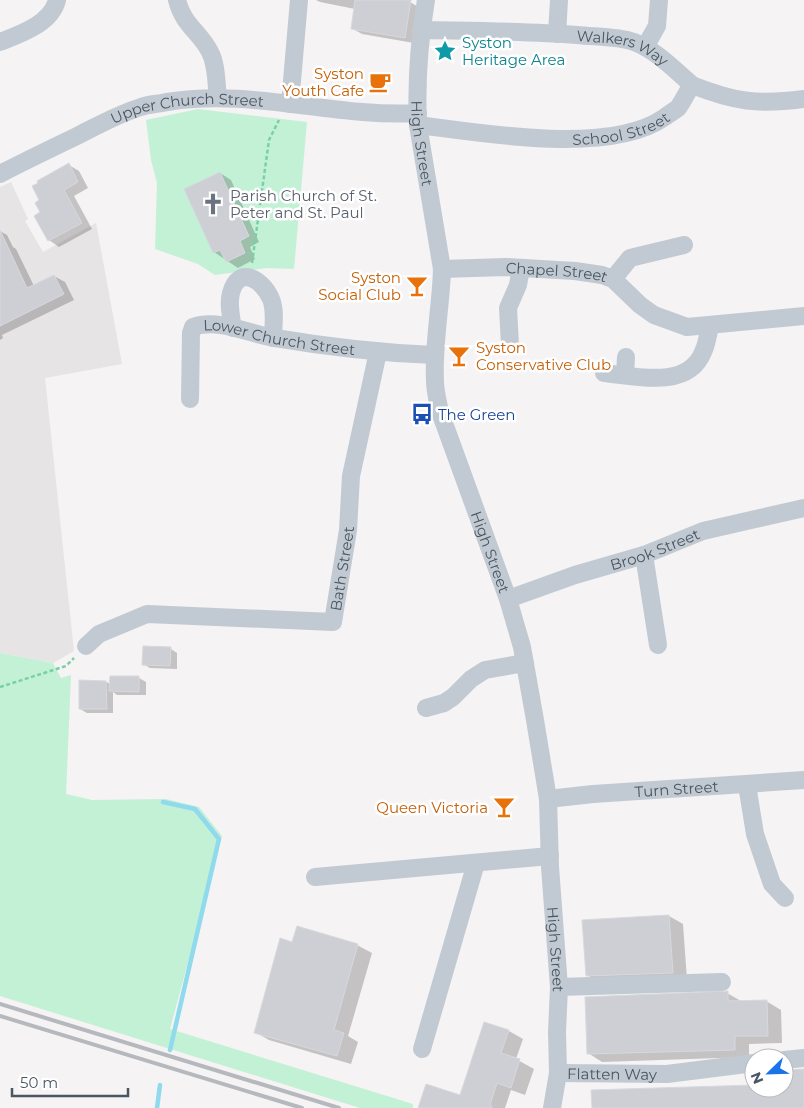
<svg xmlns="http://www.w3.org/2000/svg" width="804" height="1108" font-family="Montserrat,sans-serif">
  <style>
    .education { fill: #e6e4e5 }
    .green { fill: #c3f1d5 }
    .shadow { fill: #0003 }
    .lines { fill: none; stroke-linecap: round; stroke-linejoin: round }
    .stream { stroke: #90daee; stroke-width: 4.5 }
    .building { fill: #cdcfd5; stroke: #d7d9de }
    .path { stroke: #7ad0a6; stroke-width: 2.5; stroke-dasharray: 4 2.5; stroke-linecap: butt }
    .minor { stroke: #c1cad2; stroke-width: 18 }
    .rail { stroke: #b5b8bd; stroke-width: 4 }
    .labels { text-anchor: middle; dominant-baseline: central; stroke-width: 5; stroke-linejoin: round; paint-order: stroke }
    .culture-label { font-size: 15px; fill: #0d838f; stroke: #fff; text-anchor: start }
    .street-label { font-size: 15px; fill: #4a5661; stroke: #fff }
    .food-label { font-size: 15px; fill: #c56008; stroke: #fff; text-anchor: end }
    .worship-label { font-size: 15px; fill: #5b616d; stroke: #fff; text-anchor: start }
    .transit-label { font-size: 15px; fill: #164399; stroke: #fff; text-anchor: start }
  </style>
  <rect width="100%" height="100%" fill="#f5f3f3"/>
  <path class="education" d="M11,182L28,219L25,221L43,252L96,223L122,364L45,378L74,651L53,663L0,653V187Z"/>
  <g class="green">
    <path d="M198,109L307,122L294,269L267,268L215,275L198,264L155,249L157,183L151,160L146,120Z"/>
    <path d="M0,653L53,663L61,678L71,675L66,794L92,800L166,799L199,807L222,836L170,1029L413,1104V1108H360L0,996Z"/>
  </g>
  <g class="shadow">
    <path d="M316,0H397L410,2L420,8L414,43L362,34L353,29L355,9L320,2Z"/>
    <path d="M69,165L79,171L88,188L74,196L92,229L59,247L49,240L42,213Z"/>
    <path d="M220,173L231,180L259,242L250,247L255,259L238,268L214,252Z"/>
    <path d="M0,231L7,235L13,247L16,249L34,286L54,276L65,282L74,300L2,335L3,338L0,340Z"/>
    <path d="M171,649L177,653V669L150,668L143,664Z"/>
    <path d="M139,678L146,682V695H117L113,692V713H87L80,709V681L106,682L111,684Z"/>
    <path d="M669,916L683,924L687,980L601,983L587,975Z"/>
    <path d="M357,945L372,953L348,1036L358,1042L351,1064L269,1040L255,1032Z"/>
    <path d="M727,993L741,1001H766L781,1010L782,1043L749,1044V1057L602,1062L588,1053Z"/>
    <path d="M485,1023L509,1031L523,1039L516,1059L534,1069L525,1095L511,1090L505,1108H419L461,1097Z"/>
  </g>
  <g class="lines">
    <g class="stream">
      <path d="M163,802L195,809L219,839L170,1050"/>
      <path d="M157,1108L160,1085"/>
    </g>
  </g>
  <g class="building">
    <path d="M355,0H411L405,38L351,29Z"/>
    <path d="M69,163L78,182L64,190L82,223L48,241L34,216L40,212L35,203L39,200L32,186L38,183L37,181Z"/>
    <path d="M220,172L249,236L240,241L245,253L226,262L220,250L213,253L184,189Z"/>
    <path d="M0,230L27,288L54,275L64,294L0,326Z"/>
    <path d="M143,646L171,647L170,666L142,665Z"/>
    <path d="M110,676H139V692L109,691Z"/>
    <path d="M79,680L106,681L107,709H79Z"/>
    <path d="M669,915L673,973L586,976L582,920Z"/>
    <path d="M297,926L358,944L334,1030L344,1033L337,1056L254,1033L280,938L292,942Z"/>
    <path d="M728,991V1001L767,1000L768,1036H735V1050L587,1054L585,997Z"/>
    <path d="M484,1022L509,1030L501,1053L520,1059L511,1088L497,1083L490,1105L492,1106L491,1108H418L426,1084L460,1095Z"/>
    <path d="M804,1069V1108H592L591,1090L754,1085V1088H784V1070Z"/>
  </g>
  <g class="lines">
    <g class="path">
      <path d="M252,263L269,140L279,120"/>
      <path d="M0,687L66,666L74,658"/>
    </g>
    <g class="minor">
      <path d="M177,0C183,25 200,32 210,52C217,65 216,83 218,98"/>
      <path id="s1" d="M426,0C419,42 416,83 418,125L442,269C441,307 433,343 435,381C435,391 438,402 440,412L508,599L522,647L535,720L548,799L550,867L559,987L557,1032L558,1073L552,1108"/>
      <path id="s2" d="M421,30C474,31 525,31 577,35C596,37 617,36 634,42C656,50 675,70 692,85"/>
      <path d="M557,34L559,0"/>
      <path d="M0,42C20,34 51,24 57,0"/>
      <path d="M645,47L657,26L659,0"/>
      <path d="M290,104L299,0"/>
      <path id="s3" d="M418,125C483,133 610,156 665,117C669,114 674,111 678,108C683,101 687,92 692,85C735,102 758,105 804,99"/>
      <path id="s4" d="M0,174C25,161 50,149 75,137C97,126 118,114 141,107C149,104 159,104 167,102C251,88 334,118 418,113"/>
      <path id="s5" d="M442,269L506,267L575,271L602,275L613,279L640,305L654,315L687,327L804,316"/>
      <path d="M613,279L630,258L684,245"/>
      <path d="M233,328C231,316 228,304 231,293C239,264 263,280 271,299C276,311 273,326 273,338"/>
      <path d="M510,345L508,308L518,285L521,268"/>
      <path d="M604,373C635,376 688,390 703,352C707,344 708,334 710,326"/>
      <path d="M625,375L626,357"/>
      <path id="s6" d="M190,399L191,333L193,327C219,318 249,334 275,338C328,347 381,353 434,355"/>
      <path d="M644,555L658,645"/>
      <path id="s7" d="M508,599L575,575L644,555L703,531L804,508"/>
      <path id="s8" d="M86,646L99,634L147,614L333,622L348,530L351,476L378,352"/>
      <path d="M426,708L444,703L453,697L471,679L485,670L525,663"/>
      <path d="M747,785L755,834L772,884L785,898"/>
      <path id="s9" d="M548,799L593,794L804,780"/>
      <path d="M315,877L550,856"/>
      <path d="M559,987L722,982"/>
      <path d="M422,1049L476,863"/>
      <path d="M784,1060L804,1058"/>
      <path id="s10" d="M558,1073L667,1074L754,1063"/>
    </g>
    <g class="rail">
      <path d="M0,1004L339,1108"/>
      <path d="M0,1016L302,1108"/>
    </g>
  </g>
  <defs>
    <g id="sight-bare" transform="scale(1.725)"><path d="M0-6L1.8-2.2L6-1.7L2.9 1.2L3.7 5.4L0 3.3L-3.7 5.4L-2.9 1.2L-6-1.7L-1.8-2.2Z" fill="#0f9aa8" stroke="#fff" stroke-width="2.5" paint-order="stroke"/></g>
    <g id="cafe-bare" transform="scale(1.725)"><path d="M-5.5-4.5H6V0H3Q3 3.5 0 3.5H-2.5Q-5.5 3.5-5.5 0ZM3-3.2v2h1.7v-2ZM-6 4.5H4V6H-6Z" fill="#e8710a" stroke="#fff" stroke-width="2.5" paint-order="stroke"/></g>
    <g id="church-bare" transform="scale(1.725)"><path d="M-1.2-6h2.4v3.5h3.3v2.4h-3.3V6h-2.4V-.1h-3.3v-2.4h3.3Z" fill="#6b7280" stroke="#fff" stroke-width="2.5" paint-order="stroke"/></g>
    <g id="bar-bare" transform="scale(1.725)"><path d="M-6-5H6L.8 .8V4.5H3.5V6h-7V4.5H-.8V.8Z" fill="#e8710a" stroke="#fff" stroke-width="2.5" paint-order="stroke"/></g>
    <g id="bus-bare" transform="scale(1.725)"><path d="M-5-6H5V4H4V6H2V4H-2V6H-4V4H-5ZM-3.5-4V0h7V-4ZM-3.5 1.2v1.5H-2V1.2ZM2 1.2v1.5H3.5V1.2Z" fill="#1a4fb4" stroke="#fff" stroke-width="2.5" paint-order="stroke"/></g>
  </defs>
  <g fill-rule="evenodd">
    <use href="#sight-bare" x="445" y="51"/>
    <use href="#cafe-bare" x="380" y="82"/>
    <use href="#church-bare" x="213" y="204"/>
    <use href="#bar-bare" x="417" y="286"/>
    <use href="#bar-bare" x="459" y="356"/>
    <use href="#bus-bare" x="422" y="414"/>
    <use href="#bar-bare" x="504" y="807"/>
  </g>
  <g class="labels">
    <g class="culture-label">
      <text x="462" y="42">Syston<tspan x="462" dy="17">Heritage Area</tspan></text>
    </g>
    <g class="street-label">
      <text stroke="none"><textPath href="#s2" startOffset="204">Walkers Way</textPath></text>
      <text stroke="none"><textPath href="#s4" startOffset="202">Upper Church Street</textPath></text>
      <text stroke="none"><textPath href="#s3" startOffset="205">School Street</textPath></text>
      <text stroke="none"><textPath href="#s1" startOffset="144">High Street</textPath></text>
      <text stroke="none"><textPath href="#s5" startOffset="115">Chapel Street</textPath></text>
      <text stroke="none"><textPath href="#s6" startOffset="160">Lower Church Street</textPath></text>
      <text stroke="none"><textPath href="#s7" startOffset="155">Brook Street</textPath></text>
      <text stroke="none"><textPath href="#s1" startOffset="564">High Street</textPath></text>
      <text stroke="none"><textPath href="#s8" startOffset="310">Bath Street</textPath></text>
      <text stroke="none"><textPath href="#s9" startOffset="129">Turn Street</textPath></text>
      <text stroke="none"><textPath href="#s1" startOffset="969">High Street</textPath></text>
      <text stroke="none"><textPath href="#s10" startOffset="54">Flatten Way</textPath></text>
    </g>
    <g class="food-label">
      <text x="364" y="73">Syston<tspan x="364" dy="17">Youth Cafe</tspan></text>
      <text x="401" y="277">Syston<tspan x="401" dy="17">Social Club</tspan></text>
      <text x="476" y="347" text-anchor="start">Syston<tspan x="476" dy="17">Conservative Club</tspan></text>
      <text x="488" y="807">Queen Victoria</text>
    </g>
    <g class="worship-label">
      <text x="230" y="195">Parish Church of St.<tspan x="230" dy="17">Peter and St. Paul</tspan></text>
    </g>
    <g class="transit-label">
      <text x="438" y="414">The Green</text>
    </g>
  </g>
  <g transform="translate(769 1073) rotate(247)"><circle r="24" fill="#ffffff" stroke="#b7bbc0"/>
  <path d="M0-4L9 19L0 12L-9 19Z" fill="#1a73e8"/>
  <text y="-8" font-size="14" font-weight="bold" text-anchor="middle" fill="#4a5661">N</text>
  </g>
  <path d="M12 1088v8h116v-8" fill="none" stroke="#4a5661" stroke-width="2.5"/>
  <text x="20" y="1088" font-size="15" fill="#4a5661" stroke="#ffffff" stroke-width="4" paint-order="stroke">50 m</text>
</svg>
